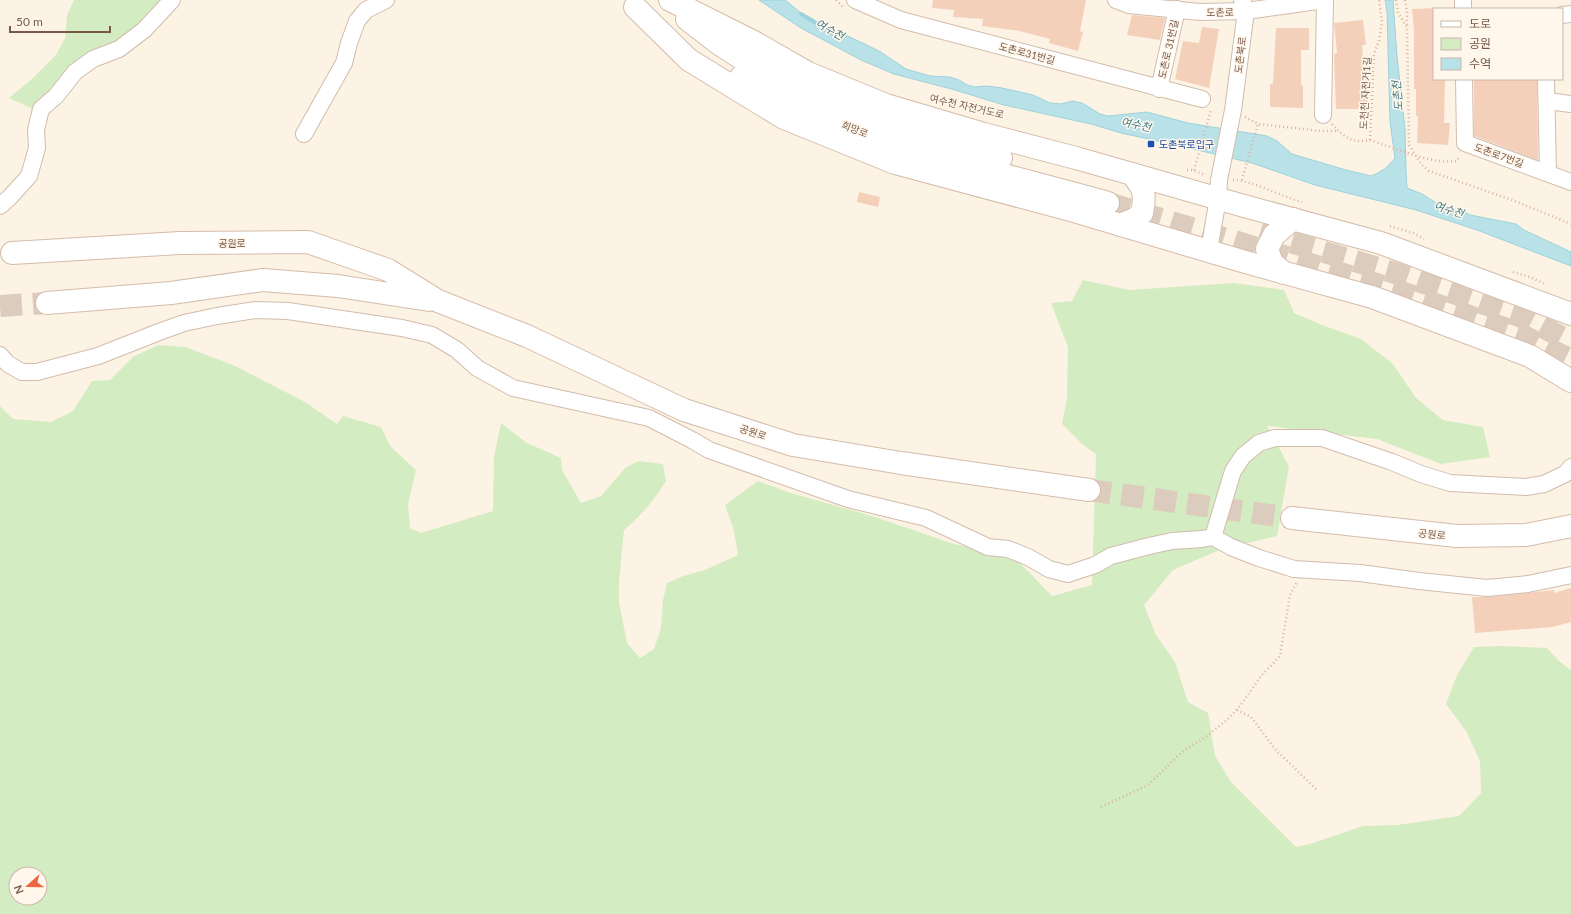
<svg xmlns="http://www.w3.org/2000/svg" width="1571" height="914" font-family="Lato,'Noto Sans KR',sans-serif">
  <style>
    .green { fill: #d4ecc2; fill-rule: evenodd }
    .water { fill: #b8e2e8; stroke: #9dd2db }
    .lines { fill: none; stroke-linecap: round; stroke-linejoin: round }
    .stream { stroke: #9dd2db; stroke-width: 4 }
    .building { fill: #f4d0ba }
    .secondary-tunnel { stroke: #dcccbd; stroke-width: 22; stroke-dasharray: 22 11; stroke-linecap: butt }
    .street-casing { stroke: #d2bcac; stroke-width: 18 }
    .secondary-casing { stroke: #d5bcaa; stroke-width: 24 }
    .path { stroke: #d9b39d; stroke-width: 2.5; stroke-dasharray: 1 3; stroke-linecap: butt }
    .street { stroke: #fff; stroke-width: 16 }
    .secondary { stroke: #fff; stroke-width: 22 }
    .transit-dot { fill: #1a4fb4; stroke: #fff7ec; stroke-width: 1.5 }
    .labels { text-anchor: middle; dominant-baseline: central; stroke-width: 3; stroke-linejoin: round; paint-order: stroke }
    .street-label { font-size: 10px; fill: #785848; stroke: #fff7ec }
    .transit-label { font-size: 10px; fill: #164399; stroke: #fff7ec; text-anchor: start }
    .water-label { font-size: 11px; font-style: italic; fill: #3e7b85; stroke: #fff7ec }
  </style>
  <rect width="100%" height="100%" fill="#fdf3e4"/>
  <g class="green">
    <path d="M74,0H165C153,12 141,25 126,35C117,43 103,44 93,51C69,66 51,87 35,110L9,98L33,78L56,55L65,38L67,15Z"/>
    <path d="M1083,280L1129,290L1234,283L1284,290L1294,313L1322,325L1361,339L1393,364L1416,398L1443,420L1483,427L1490,457L1441,464L1377,439L1267,426L1289,466L1277,536L1222,549L1173,570L1144,605L1156,635L1175,662L1188,702L1208,713L1215,756L1231,782L1296,847L1310,844L1363,826L1397,825L1459,816L1481,793L1480,761L1466,731L1446,704L1457,675L1474,647L1500,646L1547,648L1559,661L1571,670V914H0V406L13,419L51,422L73,411L92,381L110,380L133,357L158,345L185,347L233,365L305,402L337,424L343,416L381,427L390,446L416,470L408,504L410,528L421,533L493,511L494,457L501,423L527,443L561,458L562,470L581,503L601,496L625,468L638,461L663,464L666,481C654,500 641,516 624,530L619,582V602L627,643L640,658L654,649L661,628L663,600L667,583L683,576L705,570L738,555L734,531L725,505L758,481L791,493L875,517L951,543L998,555L1021,564L1052,596L1092,585L1096,454L1083,445L1062,424L1067,398L1068,347L1051,303L1072,301ZM16,874H40V898H16Z"/>
  </g>
  <path class="water" d="M759,0H785L817,26L850,37L879,51L906,69L930,76L950,77L959,80L967,85L975,87L987,86L1002,88L1033,95L1050,103L1061,104L1072,101L1082,103L1100,114L1108,116L1147,112L1188,123L1267,136L1277,141L1292,154L1346,170L1371,176L1376,174L1386,168L1395,158L1390,122L1387,11L1385,0H1393L1397,56L1405,129L1406,170L1407,188L1422,194L1443,207L1461,210L1470,215L1516,224L1524,230L1571,252V266L1477,230L1416,210L1315,185L1252,163L1185,147L1121,133L1091,124L1004,105L955,90L894,74L861,60L801,28Z"/>
  <g class="lines">
    <path class="stream" d="M801,14L835,34"/>
  </g>
  <g class="building">
    <path d="M933,0H1086L1080,31L1083,32L1078,51L1049,43L1050,39L1019,31L982,26L983,19L953,17L954,10L932,8Z"/>
    <path d="M1434,8V79H1445L1444,123H1450L1448,145L1417,143L1418,116H1416V89H1414V32L1412,9Z"/>
    <path d="M1132,15L1165,18L1160,40L1127,35Z"/>
    <path d="M1363,20L1366,45H1362L1365,86H1368V109H1336L1334,54L1337,53L1334,23Z"/>
    <path d="M1202,27L1219,29L1209,88L1175,79L1183,41L1199,43Z"/>
    <path d="M1276,28H1309V50H1301V85H1303V108L1270,107V84H1273Z"/>
    <path d="M1474,79H1537L1538,160L1474,136Z"/>
    <path d="M859,192L880,197L878,207L857,202Z"/>
    <path d="M1571,588V622L1552,627L1475,633L1472,597H1488L1554,590V593Z"/>
  </g>
  <g class="lines">
    <g class="secondary-tunnel">
      <path d="M1108,203L1390,288L1518,333L1571,360"/>
      <path d="M1260,233L1395,273L1525,318L1571,342"/>
      <path d="M0,306L47,303"/>
      <path d="M1089,490L1292,518"/>
    </g>
    <g class="street-casing">
      <g id="street">
        <path d="M855,0L901,20L1202,99"/>
        <path d="M1116,0L1129,5L1200,12L1246,11L1325,0"/>
        <path d="M1463,0V9"/>
        <path d="M1562,15L1571,14"/>
        <path d="M1464,79L1465,143L1571,182"/>
        <path d="M1546,79L1548,173"/>
        <path d="M1159,89L1177,9"/>
        <path d="M1547,101L1571,104"/>
        <path d="M1323,115L1325,0"/>
        <path d="M304,134L344,63L349,43L357,21L366,10L386,0"/>
        <path d="M0,206L10,197L29,176L37,148L36,130L41,109L56,96L75,72L93,59L119,49L144,30L172,0"/>
        <path d="M1209,251L1218,198L1219,180L1233,110L1246,11L1242,0"/>
        <path d="M0,355L8,364L22,372H37L98,356L159,332L184,323L217,316L256,310L288,311L402,328L432,335L457,350L477,368L513,388L649,418L692,440L709,450L848,499L926,518L988,547L1008,549L1028,557L1049,569L1068,574L1095,565L1111,556L1149,546L1172,541L1202,539L1213,537"/>
        <path d="M1571,467L1565,474L1544,484L1526,487L1450,483L1421,474L1392,462L1322,438H1275L1259,443L1243,456L1233,471L1213,537L1231,547L1259,558L1294,569L1360,573L1419,581L1487,588L1528,584L1571,575"/>
      </g>
    </g>
    <g class="secondary-casing">
      <g id="secondary">
        <path d="M670,0L752,41L808,73L886,105L984,134L1076,158L1244,206L1381,243L1571,314"/>
        <path d="M635,7L689,60L784,118L895,163L1074,211L1242,261L1372,297L1530,356L1571,381"/>
        <path d="M687,19L718,43L747,62L868,117L925,136L1001,158"/>
        <path d="M741,77C781,97 820,117 863,132C942,161 1026,180 1108,203"/>
        <path d="M1120,225L1135,219L1142,213C1146,193 1144,189 1132,174"/>
        <path d="M12,253L180,243L308,242L388,270L438,301L527,336L684,410L793,445L901,463L1089,490"/>
        <path d="M1284,273L1272,263L1267,249L1274,235L1293,219"/>
        <path d="M47,303L171,293L263,280L338,286L429,300"/>
        <path d="M1292,518L1457,536L1526,535L1571,526"/>
      </g>
    </g>
    <g class="path">
      <path d="M836,0L843,7"/>
      <path d="M1396,0L1398,13L1407,27L1409,145L1421,164L1429,171L1512,200L1571,224"/>
      <path d="M1405,0L1407,11V27"/>
      <path d="M1245,117L1258,124L1321,131H1338"/>
      <path d="M1332,124C1344,137 1352,144 1370,140C1394,148 1433,165 1457,161L1459,156"/>
      <path d="M1370,140L1374,54L1379,41L1382,22L1379,0"/>
      <path d="M1187,170H1193L1205,175"/>
      <path d="M1194,170L1211,110"/>
      <path d="M1233,180C1252,180 1282,197 1302,202"/>
      <path d="M1242,180L1258,124"/>
      <path d="M1390,226L1413,233L1424,239"/>
      <path d="M1513,272L1530,277L1545,284"/>
      <path d="M1237,710L1251,717L1276,750L1318,791"/>
      <path d="M1101,807L1148,785L1182,752L1207,736L1228,719L1243,702L1261,676L1280,656L1290,595L1297,582"/>
    </g>
    <use href="#street" class="street"/>
    <use href="#secondary" class="secondary"/>
  </g>
  <rect class="transit-dot" x="1147" y="140" width="8" height="8" rx="2"/>
  <g class="labels">
    <g class="street-label">
      <text transform="translate(1220 12) rotate(-1)">도촌로</text>
      <text transform="translate(1168 49) rotate(-77)">도촌로 31번길</text>
      <text transform="translate(1027 53) rotate(15)">도촌로31번길</text>
      <text transform="translate(1240 55) rotate(-83)">도촌북로</text>
      <text transform="translate(1365 93) rotate(-87)">도천천 자전거1길</text>
      <text transform="translate(967 106) rotate(13)">여수천 자전거도로</text>
      <text transform="translate(855 129) rotate(21)">희망로</text>
      <text transform="translate(1499 155) rotate(20)">도촌로7번길</text>
      <text x="232" y="243">공원로</text>
      <text transform="translate(753 432) rotate(18)">공원로</text>
      <text transform="translate(1432 534) rotate(6)">공원로</text>
    </g>
    <g class="transit-label">
      <text x="1159" y="144">도촌북로입구</text>
    </g>
    <g class="water-label">
      <text transform="translate(830 29) rotate(29)">여수천</text>
      <text transform="translate(1397 96) rotate(-95)">도촌천</text>
      <text transform="translate(1136 124) rotate(12)">여수천</text>
      <text transform="translate(1449 209) rotate(18)">여수천</text>
    </g>
  </g>
  <rect x="1433" y="8" width="130" height="72" fill="#fff7ec" stroke="#c9b7aa"/>
  <rect x="1441" y="21" width="20" height="6" fill="#ffffff" stroke="#c9b7aa"/>
  <text x="1469" y="28" font-size="12" fill="#785848">도로</text>
  <rect x="1441" y="38" width="20" height="12" fill="#d4ecc2" stroke="#c9b7aa"/>
  <text x="1469" y="48" font-size="12" fill="#785848">공원</text>
  <rect x="1441" y="58" width="20" height="12" fill="#b8e2e8" stroke="#c9b7aa"/>
  <text x="1469" y="68" font-size="12" fill="#785848">수역</text>
  <g transform="translate(28 886) rotate(249)"><circle r="19" fill="#fff7ec" stroke="#c9b7aa"/>
  <path d="M0-3L7 15L0 10L-7 15Z" fill="#ee6543"/>
  <text y="-6" font-size="11" font-weight="bold" text-anchor="middle" fill="#785848">N</text>
  </g>
  <path d="M10 26v6h100v-6" fill="none" stroke="#785848" stroke-width="2"/>
  <text x="16" y="26" font-size="12" fill="#785848" stroke="#fff7ec" stroke-width="3" paint-order="stroke">50 m</text>
</svg>
